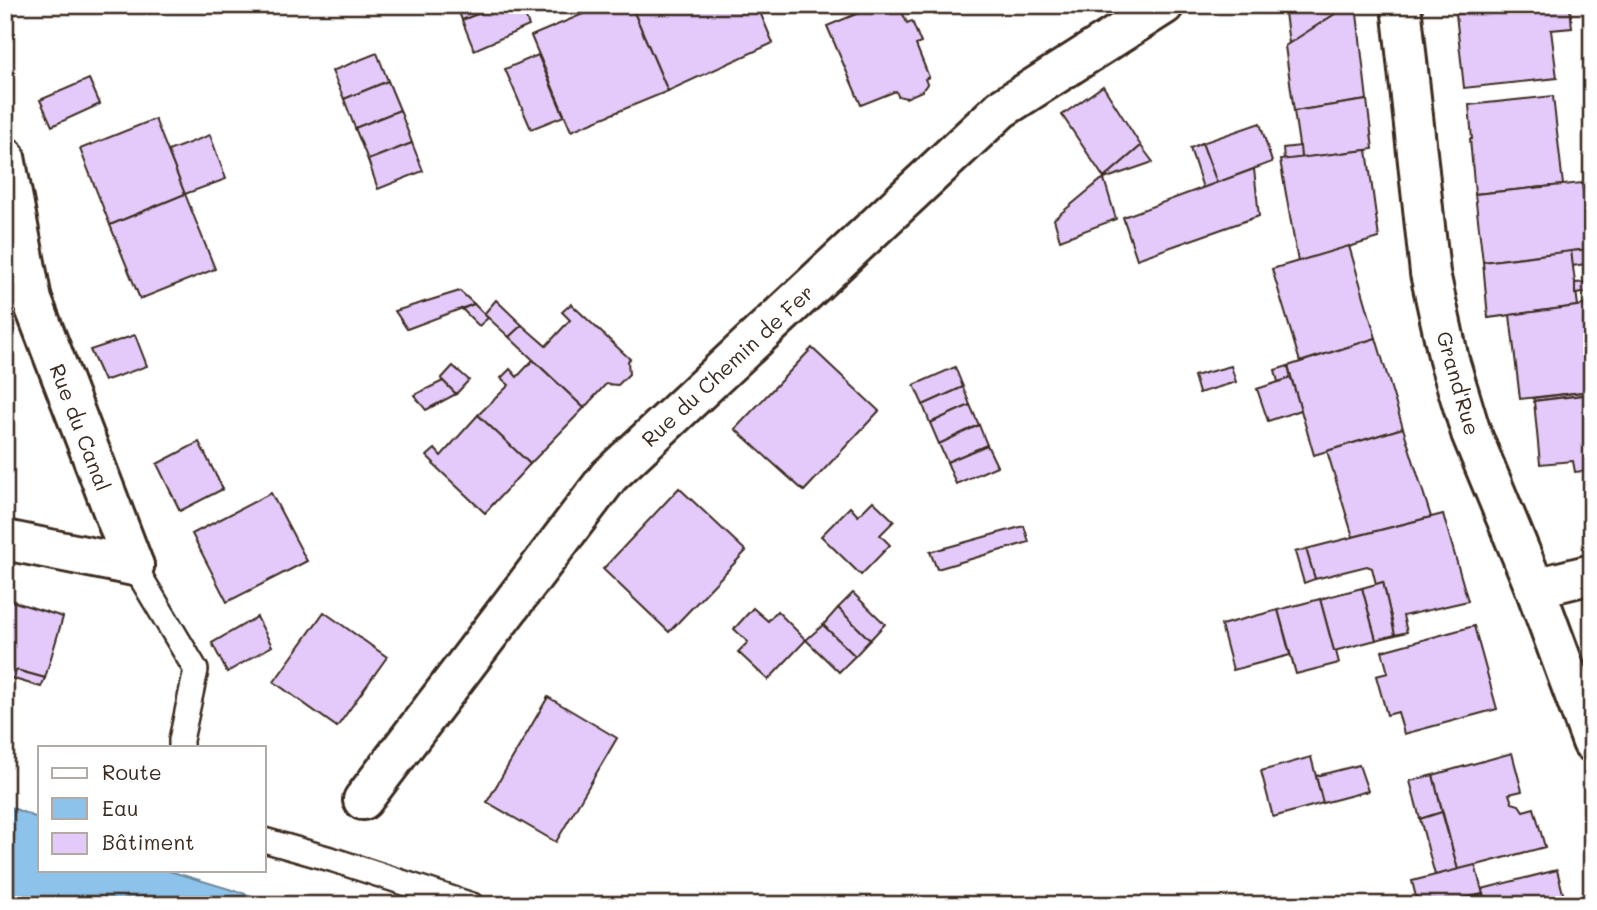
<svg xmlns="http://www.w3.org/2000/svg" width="1597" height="910" font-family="Mali,sans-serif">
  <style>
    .water { fill: #8dc3eb; stroke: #6c8699; stroke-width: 2 }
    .building { fill: #e4cafa; stroke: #3b2a1e; stroke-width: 2 }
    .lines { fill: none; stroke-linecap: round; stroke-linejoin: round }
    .lane-casing { stroke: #3b2a1e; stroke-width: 28 }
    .street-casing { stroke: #3b2a1e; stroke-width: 44 }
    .lane { stroke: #fff; stroke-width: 23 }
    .street { stroke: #fff; stroke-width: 38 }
    .labels { text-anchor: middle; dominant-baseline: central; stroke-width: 6; stroke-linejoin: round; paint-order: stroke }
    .street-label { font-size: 21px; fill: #3b2a1e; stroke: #fff }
  </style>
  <rect width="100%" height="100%" fill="#fff"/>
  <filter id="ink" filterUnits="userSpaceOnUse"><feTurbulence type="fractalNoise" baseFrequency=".0143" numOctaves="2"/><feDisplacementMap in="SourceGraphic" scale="14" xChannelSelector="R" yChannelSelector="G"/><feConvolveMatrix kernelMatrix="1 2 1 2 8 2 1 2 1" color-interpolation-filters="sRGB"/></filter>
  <g filter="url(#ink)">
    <path class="water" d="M5,805L40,819V870H166L282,905H5Z"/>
    <g class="building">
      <path d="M456,5H501L462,20Z"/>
      <path d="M501,5H521L529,26L474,50L462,20Z"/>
      <path d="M604,5H631L668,91L571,131L531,36Z"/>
      <path d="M631,5H757L773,43L668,91Z"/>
      <path d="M878,5H899L907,23L912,21L921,43L916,45L929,77L925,79L927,84L922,91L906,98L898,96L896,91L861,105L827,26Z"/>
      <path d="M1284,5H1349L1289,44Z"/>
      <path d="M1349,5H1356L1367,100L1294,111L1285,46Z"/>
      <path d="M1542,5H1570L1572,28L1551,30L1557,78L1464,88L1456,14Z"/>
      <path d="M377,53L388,81L344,99L332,71Z"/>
      <path d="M538,55L564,116L531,129L505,69Z"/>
      <path d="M89,79L100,104L52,126L40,100Z"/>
      <path d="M388,81L400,110L355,128L344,99Z"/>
      <path d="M1103,86L1141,146L1104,178L1062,115Z"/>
      <path d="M1592,92V137H1591L1586,93Z"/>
      <path d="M1553,96L1563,185L1475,194L1470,139H1472L1469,105Z"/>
      <path d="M1367,100L1373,149L1301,158L1294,111Z"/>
      <path d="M400,110L412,143L368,160L355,128Z"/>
      <path d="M155,119L185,194L110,225L80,149Z"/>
      <path d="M1260,123L1272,162L1217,183L1202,143Z"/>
      <path d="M210,135L226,179L185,194L168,151Z"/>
      <path d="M412,143L423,171L378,189L368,160Z"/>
      <path d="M1202,143L1217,183L1203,188L1190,148Z"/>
      <path d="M1141,146L1153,162L1104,179V178Z"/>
      <path d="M1300,146L1301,158L1284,160L1283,148Z"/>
      <path d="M1367,150L1379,238L1298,262L1280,160Z"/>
      <path d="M1254,169L1259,216L1137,259L1123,217Z"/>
      <path d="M1104,179L1116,219L1060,240L1054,219L1101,180Z"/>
      <path d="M1582,183L1590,249L1483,262L1475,194Z"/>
      <path d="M185,194L215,269L140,299L110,225Z"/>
      <path d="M1349,246L1376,338L1300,362L1272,269Z"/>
      <path d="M1590,249H1592V263L1572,266L1571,251Z"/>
      <path d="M1571,251L1578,306L1488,318L1483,262Z"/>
      <path d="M1588,282L1589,292L1575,294V283Z"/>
      <path d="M460,291L474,304L407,329L395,311Z"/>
      <path d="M496,300L522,325L509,337L484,314Z"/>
      <path d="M474,304L488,318L479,326L462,309Z"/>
      <path d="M571,304L630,359L628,361L629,374L618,385L606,384L584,408L509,337L522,325L546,346L570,320L562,312Z"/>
      <path d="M1592,304V391L1520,399L1510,315Z"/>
      <path d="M135,335L147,366L104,381L90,350Z"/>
      <path d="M1376,338L1403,428L1314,455L1288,366Z"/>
      <path d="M812,348L879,411L804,491L735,429Z"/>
      <path d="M533,360L584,408L530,464L478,415L509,385L501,378L510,369L517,377Z"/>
      <path d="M453,366L469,380L456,394L441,379Z"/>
      <path d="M1231,366L1236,382L1199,393L1194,376Z"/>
      <path d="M1288,366L1291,378L1278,382L1275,370Z"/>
      <path d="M955,367L963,387L923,405L914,385Z"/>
      <path d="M1291,378L1301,410L1268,421L1257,389Z"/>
      <path d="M443,381L456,394L426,410L414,395Z"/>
      <path d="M963,387L970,405L930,423L923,405Z"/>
      <path d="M1592,391V394L1534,401L1533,398Z"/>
      <path d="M1592,394V470L1575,472L1573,461L1540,464L1534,401Z"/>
      <path d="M970,405L979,425L939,444L930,423Z"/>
      <path d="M478,415L530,464L485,513L433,464L434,463L427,456L435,449L441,456Z"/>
      <path d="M979,425L987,445L947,462L939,444Z"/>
      <path d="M1403,428L1431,517L1353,537L1327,451Z"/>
      <path d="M199,442L223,489L180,511L157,464Z"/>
      <path d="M987,445L997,466L956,484L947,462Z"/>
      <path d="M679,488L746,551L669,632L603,569Z"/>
      <path d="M271,493L307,561L227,602L192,534Z"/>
      <path d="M873,501L894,521L880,535L890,545L861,575L821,536L850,507L858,516Z"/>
      <path d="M1443,514L1468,601L1403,616L1407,632L1395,635L1383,582L1376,584L1372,568L1367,566L1315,579L1306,549Z"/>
      <path d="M1024,526L1029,542L937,569L930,552Z"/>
      <path d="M1306,549L1315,579L1304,583L1295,552Z"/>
      <path d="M1383,582L1395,635L1376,640L1362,588Z"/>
      <path d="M1362,588L1376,640L1334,651L1320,599Z"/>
      <path d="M853,593L885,624L870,640L838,608Z"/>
      <path d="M5,599L63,617L45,678L16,670L14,679L5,676Z"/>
      <path d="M1320,599L1334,651H1336L1339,663L1296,674L1278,610Z"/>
      <path d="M753,608L768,621L777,611L806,640L768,680L738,652L748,642L734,629Z"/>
      <path d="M838,608L870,640L855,656L823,625Z"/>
      <path d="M1278,610L1290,655L1233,670L1221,625Z"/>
      <path d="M324,612L387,657L337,727L274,682Z"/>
      <path d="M257,617L272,646L227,672L212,643Z"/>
      <path d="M823,625L855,656L839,672L806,640Z"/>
      <path d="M1474,626L1497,709L1404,734L1398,712L1387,715L1376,676L1388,673L1382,651Z"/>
      <path d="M16,670L45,678L41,687L14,679Z"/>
      <path d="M548,697L617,738L556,842L487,802Z"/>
      <path d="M1512,753L1522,791L1509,794L1512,803L1519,805L1523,811L1534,808L1545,847L1458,870L1433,775Z"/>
      <path d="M1311,757L1323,803L1273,817L1261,771Z"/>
      <path d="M1359,765L1368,791L1323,803L1316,776Z"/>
      <path d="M1433,775L1442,812L1420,819L1410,781Z"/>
      <path d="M1442,812L1458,870L1435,875L1420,819Z"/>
      <path d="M1475,865L1483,894L1458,900L1459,905H1418L1412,881Z"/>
      <path d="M1557,870L1566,905H1486L1482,889Z"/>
      <path d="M1483,894L1486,905H1459L1458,900Z"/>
    </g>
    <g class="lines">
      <g class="lane-casing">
        <g id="lane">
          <path d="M134,566L196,670L181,740V747"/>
          <path d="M264,840L334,860L472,905"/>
        </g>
      </g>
      <g class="street-casing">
        <g id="street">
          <path d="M1401,5L1430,273L1449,360L1471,433L1535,588L1592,742"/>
          <path d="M5,157L32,300L134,566"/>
          <path d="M5,540L134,566"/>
          <path d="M1535,588L1592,574"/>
          <path d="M363,800L609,476L1001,109L1164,5"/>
        </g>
      </g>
      <use href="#lane" class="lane"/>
      <use href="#street" class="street"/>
    </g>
  </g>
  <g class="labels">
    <g class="street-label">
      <text transform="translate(727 365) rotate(-43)">Rue du Chemin de Fer</text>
      <text transform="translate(1459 383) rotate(74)">Grand'Rue</text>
      <text transform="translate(81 427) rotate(69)">Rue du Canal</text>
    </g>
  </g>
  <rect width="1597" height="910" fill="none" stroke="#fff" stroke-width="28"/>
  <rect x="14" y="14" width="1569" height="882" fill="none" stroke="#3b2a1e" stroke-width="2.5" filter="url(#ink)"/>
  <rect x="38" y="746" width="228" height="126" fill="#ffffff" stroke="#b1aaa5" stroke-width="2"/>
  <rect x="52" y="768" width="35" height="10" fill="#ffffff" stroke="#b1aaa5" stroke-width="2"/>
  <text x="102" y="780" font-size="21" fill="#3b2a1e">Route</text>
  <rect x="52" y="798" width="35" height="21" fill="#8dc3eb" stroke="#b1aaa5" stroke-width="2"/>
  <text x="102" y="816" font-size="21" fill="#3b2a1e">Eau</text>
  <rect x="52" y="833" width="35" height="21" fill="#e4cafa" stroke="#b1aaa5" stroke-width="2"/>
  <text x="102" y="850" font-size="21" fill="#3b2a1e">Bâtiment</text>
</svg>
